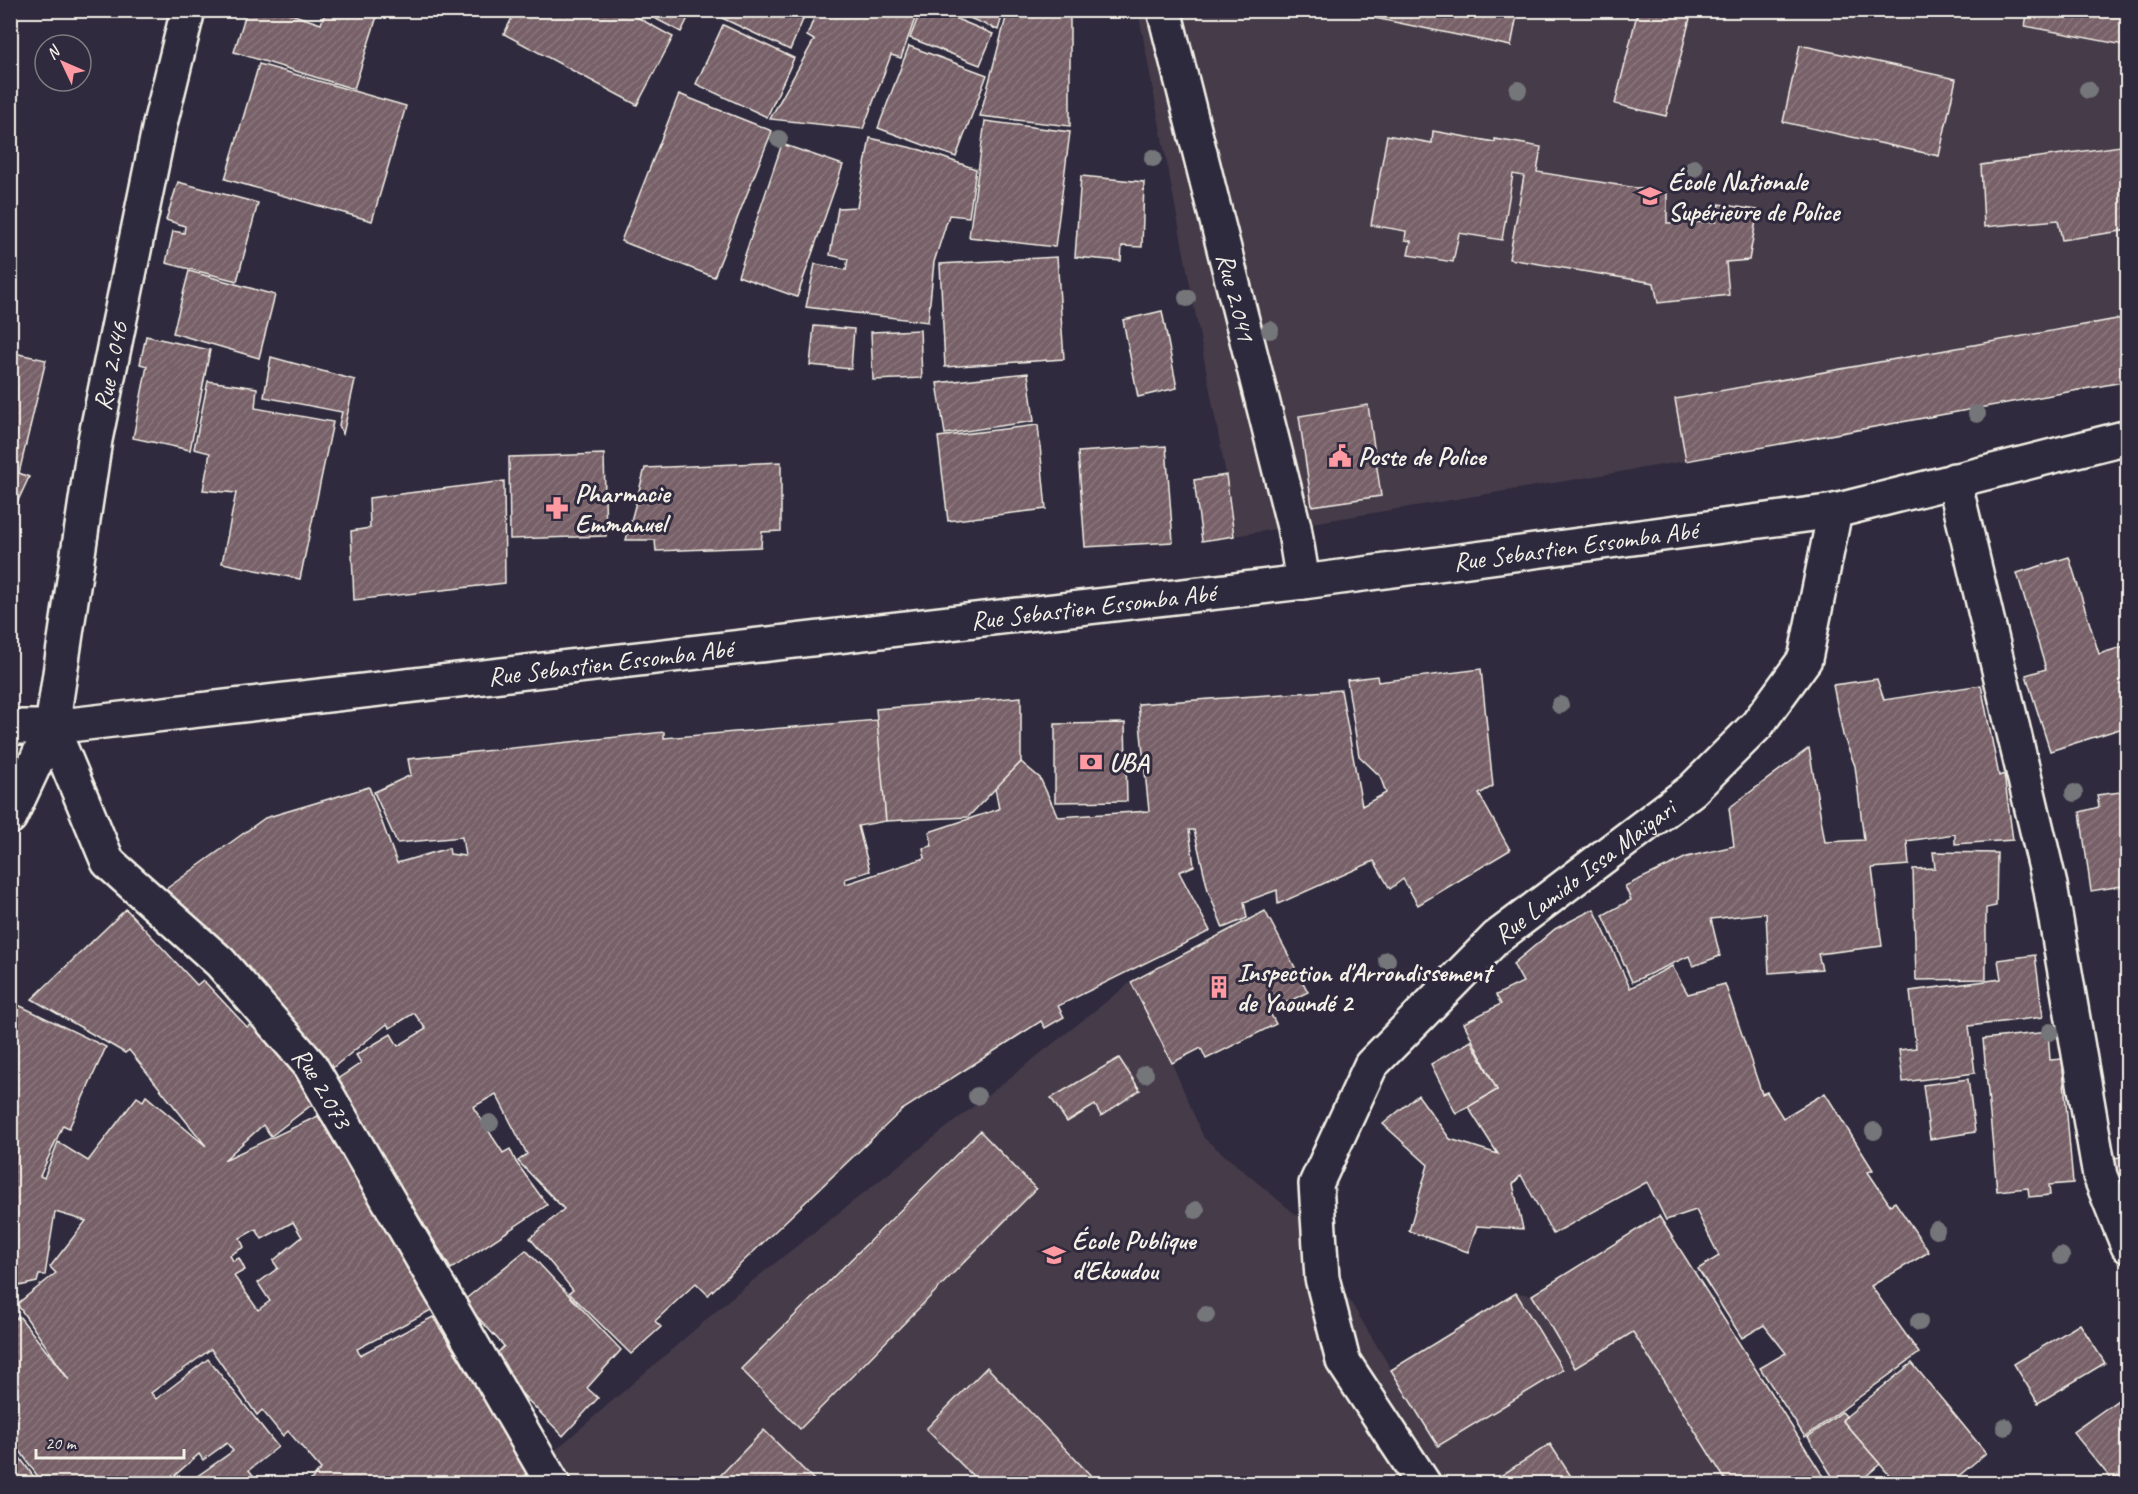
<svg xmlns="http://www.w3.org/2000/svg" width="2138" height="1494" font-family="Caveat,sans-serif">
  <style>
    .built { fill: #453a4a }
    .building { fill: url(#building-hatch); stroke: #f4f1e8; stroke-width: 1.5; fill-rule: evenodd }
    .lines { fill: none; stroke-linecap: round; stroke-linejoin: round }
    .minor-casing { stroke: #f4f1e8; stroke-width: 38 }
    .major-casing { stroke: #f4f1e8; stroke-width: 38 }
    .minor { stroke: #2f2a3d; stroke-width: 33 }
    .major { stroke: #2f2a3d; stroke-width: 33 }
    .tree { fill: #74767a }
    .labels { text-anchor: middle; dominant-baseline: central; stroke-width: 6; stroke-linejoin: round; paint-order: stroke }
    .poi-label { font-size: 26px; font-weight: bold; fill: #f4f1e8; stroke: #2f2a3d; text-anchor: start }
    .street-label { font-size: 26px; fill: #f4f1e8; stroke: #2f2a3d }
  </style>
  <defs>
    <pattern id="building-hatch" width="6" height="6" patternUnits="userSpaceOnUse" patternTransform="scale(1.5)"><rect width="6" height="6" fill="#776067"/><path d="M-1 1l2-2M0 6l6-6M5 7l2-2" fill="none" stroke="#8b777d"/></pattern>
  </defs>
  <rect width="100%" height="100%" fill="#2f2a3d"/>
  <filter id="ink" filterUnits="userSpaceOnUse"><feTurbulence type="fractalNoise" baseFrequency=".0167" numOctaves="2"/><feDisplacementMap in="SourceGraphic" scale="12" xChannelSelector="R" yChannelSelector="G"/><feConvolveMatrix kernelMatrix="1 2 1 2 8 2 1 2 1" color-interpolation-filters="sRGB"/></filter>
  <g filter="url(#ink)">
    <g class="built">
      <path d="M1138,11H2127V381L1686,461L1234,536L1226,475Z"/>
      <path d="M1131,982L1172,1063L1204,1138L1300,1218L1391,1369L1516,1293L1532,1295L1659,1216L1828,1483L568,1484L552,1453L737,1293Z"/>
    </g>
    <g class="building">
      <path d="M247,10H279L321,24L326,10H379L354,89L234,52Z"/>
      <path d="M516,10H624L673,37L637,105L504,34Z"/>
      <path d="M639,10H692L681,32Z"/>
      <path d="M705,10H807L790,50Z"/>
      <path d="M817,10H918L901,58L891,55L863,129L770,119L814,40L807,36Z"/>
      <path d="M921,10H935L993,34L980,65L910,38Z"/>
      <path d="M961,10H1004L998,30L960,14Z"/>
      <path d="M1008,10L1070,12V126L980,116Z"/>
      <path d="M1356,10H1518L1511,46L1355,14Z"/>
      <path d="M1638,10H1692L1666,116L1615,104Z"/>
      <path d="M2028,10H2128V56L2122,55L2124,45L2025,26Z"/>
      <path d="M723,25L794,58L767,117L696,84Z"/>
      <path d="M1800,45L1956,79L1939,156L1783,122Z"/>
      <path d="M909,46L987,75L956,157L878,128Z"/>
      <path d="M259,64L406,106L372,221L225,179Z"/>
      <path d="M679,94L772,131L714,277L621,241Z"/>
      <path d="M985,121L1070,132L1055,247L969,237Z"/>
      <path d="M1433,131L1495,142V139L1541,147L1537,172L1667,193V223L1716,222L1719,204L1758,210L1749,260L1726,262L1729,295L1658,303L1654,283L1509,259L1524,176L1513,174L1502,240L1459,233L1453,262L1408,255L1411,241L1405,240L1406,231L1371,225L1387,135L1432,143Z"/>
      <path d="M870,138L921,150L976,169L969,217L949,215L934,262L928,322L806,307L815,264L846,270L848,259L830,255L838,208L857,207Z"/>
      <path d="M782,144L843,165L797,297L738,276Z"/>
      <path d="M2128,145V230L2062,240L2058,220L1984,227L1981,165Z"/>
      <path d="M1081,176L1144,182L1142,247L1122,246L1121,261L1075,257Z"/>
      <path d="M178,182L258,203L237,281L166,263L173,231L184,233L185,226L166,220Z"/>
      <path d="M1057,257L1064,359L945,367L940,264Z"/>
      <path d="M189,271L275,295L259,358L173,333Z"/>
      <path d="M1162,311L1177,388L1138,397L1123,320Z"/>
      <path d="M2128,317V381L1686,461L1675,399Z"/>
      <path d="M814,326L854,329L851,369L810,365Z"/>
      <path d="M920,330L922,378L873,380L871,332Z"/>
      <path d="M146,336L210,350L190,450L133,438L147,366L140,364Z"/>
      <path d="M10,352L46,360L19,473L29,477L10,518Z"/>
      <path d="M271,357L355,380L343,434L339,425L342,412L264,397Z"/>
      <path d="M1028,373L1034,421L945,434L937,383Z"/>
      <path d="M208,381L257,388L255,408L333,422L300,579L222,563L236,493L203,490L210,453L194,449Z"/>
      <path d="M1368,405L1381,496L1312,506L1299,416Z"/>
      <path d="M1038,425L1046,509L948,521L938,437Z"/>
      <path d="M1166,446L1173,542L1085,547L1078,452Z"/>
      <path d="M604,454L606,536L510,539L509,457Z"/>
      <path d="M781,462V531L762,532L761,547L656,551L655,540H626L645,468Z"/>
      <path d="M1226,475L1234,536L1202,541L1194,480Z"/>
      <path d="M504,481L505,583L354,600L351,531L370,528L369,498Z"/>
      <path d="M2069,557L2099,654L2128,645V733L2126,727L2050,751L2026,675L2046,669L2017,573Z"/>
      <path d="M1481,669L1493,786L1479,794L1510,850L1418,905L1403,879L1390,889L1374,861L1278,904L1277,890L1244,902L1247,918L1223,928L1208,890L1194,830H1189L1194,866L1179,872L1210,931L1058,1006L1064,1017L1045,1028L1041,1021L902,1110L708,1295L696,1283L655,1321L661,1327L631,1354L569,1293L573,1290L530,1238L564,1209L518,1161L527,1154L496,1094L473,1107L503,1153L510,1149L516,1162L547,1205L451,1269L336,1080L361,1063L356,1055L391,1034L398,1046L426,1029L414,1013L390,1028L387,1024L330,1070L272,998L166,889L265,818L369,787L397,863L449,848L450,854L465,856L462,837L397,843L374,792L411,775L408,759L664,732V738L878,720L886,821L858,826L870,871L845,879L846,884L925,858L923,848L932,846L929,832L999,809L995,788L1021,762L1040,778L1058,817L1149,811L1138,704L1341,690L1362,806L1386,793L1380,776L1359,756L1347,680L1377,676L1378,682Z"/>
      <path d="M1877,679L1884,700L1981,685L1999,776L2004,774L2013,840L1955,844V834L1907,841L1909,865L1872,868L1882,946L1818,954L1822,969L1769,973L1766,913L1711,919L1720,956L1693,966L1689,956L1632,982L1603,915L1631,900L1625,886L1687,857L1734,846L1729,808L1809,748L1825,842L1864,840L1855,766L1843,735L1833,685Z"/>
      <path d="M1021,697V762L968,817L886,821L876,709Z"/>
      <path d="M1125,723L1127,801L1055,802V724Z"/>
      <path d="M2128,791V885L2091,891L2080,812L2099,807L2097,795Z"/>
      <path d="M1933,852L1997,853L1996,906L1986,908V979L1916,980L1913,869L1935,868Z"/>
      <path d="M126,909L197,985L203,980L247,1027L262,1016L323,1096L271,1136L263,1125L224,1160L318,1116L435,1308L357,1349L360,1355L433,1317L530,1473L513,1484H307L321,1469L288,1431L283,1436L262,1410L257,1415L211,1349L151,1393L156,1399L208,1359L278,1447L249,1470L260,1484H186L233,1451L227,1443L203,1460L199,1454L165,1484H43L18,1448L15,1451L39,1484H10V1430L13,1427L10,1424V1322L19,1316L69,1380L17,1304L56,1273L50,1267L86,1221L55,1212L45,1275H39L37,1282L10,1288V1001L106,1047L69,1128L63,1125L40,1176L44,1178L58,1142L88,1161L137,1097L143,1101L146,1096L206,1146L129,1050L125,1053L32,999ZM293,1222L302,1237L273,1261L278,1268L258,1283L270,1301L258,1310L234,1276L245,1270L239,1258L233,1261L230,1255L244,1247L240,1238L256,1229L262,1239Z"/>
      <path d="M1594,909L1630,988L1672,966L1688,994L1725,984L1762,1094L1767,1092L1783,1118L1825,1093L1873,1170L1868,1172L1890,1205L1895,1202L1929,1252L1871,1286L1919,1353L1805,1437L1760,1368L1786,1353L1764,1325L1742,1338L1698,1269L1719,1256L1696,1210L1666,1220L1647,1182L1553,1234L1521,1175L1513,1184L1523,1229L1477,1226L1468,1252L1409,1231L1428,1165L1383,1124L1418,1095L1450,1139L1498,1154L1468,1107L1497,1090L1464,1023L1501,1004L1496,995L1523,982L1513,964L1555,929Z"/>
      <path d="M1265,911L1308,992L1269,1011L1276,1024L1206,1059L1201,1048L1172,1063L1131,982Z"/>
      <path d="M2035,955L2043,1017L1969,1026L1975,1073L1903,1082L1899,1050L1916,1048L1910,991L2001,979L1998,960Z"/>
      <path d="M2048,1032L2050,1060L2062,1059L2073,1183L2049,1185L2050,1195L2029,1197L2028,1188L1997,1191L1983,1039Z"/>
      <path d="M1471,1041L1497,1090L1456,1114L1431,1064Z"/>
      <path d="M1119,1058L1140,1090L1101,1116L1095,1105L1067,1122L1051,1098Z"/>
      <path d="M1968,1079L1975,1132L1930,1139L1923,1085Z"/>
      <path d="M980,1131L1036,1189L800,1429L741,1369Z"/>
      <path d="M2128,1154V1181L2114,1185L2106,1161Z"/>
      <path d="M1659,1216L1828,1484H1728L1633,1332L1575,1368L1532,1295Z"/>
      <path d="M526,1250L621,1350L587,1388L598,1398L563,1436L490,1361L504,1346L463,1301Z"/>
      <path d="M1516,1293L1563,1370L1438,1446L1391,1370Z"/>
      <path d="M2080,1324L2105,1363L2038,1403L2014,1364Z"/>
      <path d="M1912,1363L1986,1453L1949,1484H1897L1842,1420Z"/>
      <path d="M987,1367L1099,1484H981L926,1429Z"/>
      <path d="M2128,1393V1484H2124L2118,1475L2112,1480L2073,1432Z"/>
      <path d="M1842,1412L1846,1416L1842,1420L1880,1464L1857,1484H1837L1808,1437Z"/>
      <path d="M764,1430L818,1484H712Z"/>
      <path d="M1550,1444L1576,1484H1488Z"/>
    </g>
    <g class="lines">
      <g class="minor-casing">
        <g id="minor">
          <path id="s1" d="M1164,10L1294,527L1303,582"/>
          <path d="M1954,480L2050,885L2100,1176L2128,1246"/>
          <path id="s2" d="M52,727L108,862L220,962L310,1065L553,1484"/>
          <path id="s3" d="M10,817L52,727L95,440L160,124L188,10"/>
          <path id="s4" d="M1424,1484L1343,1361L1322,1278L1316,1184L1371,1065L1496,938L1692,790L1757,725L1805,659L1835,511"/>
        </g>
      </g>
      <g class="major-casing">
        <g id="major">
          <path id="s5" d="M10,727H52L1303,582L1835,511L2128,437"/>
        </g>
      </g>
      <use href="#minor" class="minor"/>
      <use href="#major" class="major"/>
    </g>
    <g class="tree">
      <circle cx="1518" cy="90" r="9"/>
      <circle cx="2088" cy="90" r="9"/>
      <circle cx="779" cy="139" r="9"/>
      <circle cx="1153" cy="158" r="9"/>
      <circle cx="1694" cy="168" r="9"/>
      <circle cx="1187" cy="298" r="9"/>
      <circle cx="1270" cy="330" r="9"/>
      <circle cx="1977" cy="414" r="9"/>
      <circle cx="1560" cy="705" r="9"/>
      <circle cx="2074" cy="793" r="9"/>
      <circle cx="1387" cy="960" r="9"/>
      <circle cx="2050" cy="1032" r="9"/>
      <circle cx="1145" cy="1074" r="9"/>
      <circle cx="977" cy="1096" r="9"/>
      <circle cx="490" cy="1123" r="9"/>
      <circle cx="1874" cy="1131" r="9"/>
      <circle cx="1196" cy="1210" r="9"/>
      <circle cx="1936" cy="1230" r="9"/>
      <circle cx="2061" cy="1256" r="9"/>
      <circle cx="1206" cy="1315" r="9"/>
      <circle cx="1919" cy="1322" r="9"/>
      <circle cx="2005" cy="1427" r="9"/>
    </g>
  </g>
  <defs>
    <g id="university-bare" transform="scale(1.8)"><path d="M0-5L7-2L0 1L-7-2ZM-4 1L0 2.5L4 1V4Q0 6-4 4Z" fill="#ff9aa2" stroke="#2f2a3d" stroke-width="2.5" paint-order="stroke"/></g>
    <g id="civic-bare" transform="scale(1.8)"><path d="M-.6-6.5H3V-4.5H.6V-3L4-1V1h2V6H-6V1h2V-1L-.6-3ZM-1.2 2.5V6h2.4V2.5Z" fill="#ff9aa2" stroke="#2f2a3d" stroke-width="2.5" paint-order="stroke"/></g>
    <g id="pharmacy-bare" transform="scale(1.8)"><path d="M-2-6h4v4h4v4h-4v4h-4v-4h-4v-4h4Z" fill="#ff9aa2" stroke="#2f2a3d" stroke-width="2.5" paint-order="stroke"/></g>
    <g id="bank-bare" transform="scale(1.8)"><path d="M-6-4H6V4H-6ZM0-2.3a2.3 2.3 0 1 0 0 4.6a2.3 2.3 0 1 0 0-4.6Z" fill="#ff9aa2" stroke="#2f2a3d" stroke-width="2.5" paint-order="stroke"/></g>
    <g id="building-bare" transform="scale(1.8)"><path d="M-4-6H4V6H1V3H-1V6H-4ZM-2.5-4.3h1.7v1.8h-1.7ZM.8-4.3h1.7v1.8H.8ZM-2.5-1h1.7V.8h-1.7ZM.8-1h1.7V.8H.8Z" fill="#ff9aa2" stroke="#2f2a3d" stroke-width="2.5" paint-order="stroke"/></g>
    <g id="school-bare" transform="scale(1.8)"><path d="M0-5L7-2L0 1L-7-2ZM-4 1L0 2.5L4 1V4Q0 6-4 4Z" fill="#ff9aa2" stroke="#2f2a3d" stroke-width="2.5" paint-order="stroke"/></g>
  </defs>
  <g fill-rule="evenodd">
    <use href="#university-bare" x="1650" y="196"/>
    <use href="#civic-bare" x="1340" y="456"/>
    <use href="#pharmacy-bare" x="557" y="508"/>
    <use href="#bank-bare" x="1091" y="762"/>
    <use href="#building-bare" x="1219" y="987"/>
    <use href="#school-bare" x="1054" y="1255"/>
  </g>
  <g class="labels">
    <g class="poi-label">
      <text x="1668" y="181">École Nationale<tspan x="1668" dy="30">Supérieure de Police</tspan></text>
      <text x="1358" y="456">Poste de Police</text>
      <text x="575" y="493">Pharmacie<tspan x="575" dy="30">Emmanuel</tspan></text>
      <text x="1109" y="762">UBA</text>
      <text x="1237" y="972">Inspection d'Arrondissement<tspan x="1237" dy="30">de Yaoundé 2</tspan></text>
      <text x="1072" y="1240">École Publique<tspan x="1072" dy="30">d'Ekoudou</tspan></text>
    </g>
    <g class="street-label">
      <text stroke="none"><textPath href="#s1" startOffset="296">Rue 2.041</textPath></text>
      <text stroke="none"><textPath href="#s3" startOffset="465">Rue 2.046</textPath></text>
      <text stroke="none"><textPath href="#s5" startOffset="1576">Rue Sebastien Essomba Abé</textPath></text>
      <text stroke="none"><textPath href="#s5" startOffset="1090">Rue Sebastien Essomba Abé</textPath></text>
      <text stroke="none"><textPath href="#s5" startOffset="604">Rue Sebastien Essomba Abé</textPath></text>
      <text stroke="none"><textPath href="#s4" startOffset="747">Rue Lamido Issa Maïgari</textPath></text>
      <text stroke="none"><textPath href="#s2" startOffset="459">Rue 2.073</textPath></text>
    </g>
  </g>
  <rect width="2138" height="1494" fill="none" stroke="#2f2a3d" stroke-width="36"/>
  <rect x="18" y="18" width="2102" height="1458" fill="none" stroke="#f4f1e8" stroke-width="2" filter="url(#ink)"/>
  <g transform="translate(63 63) rotate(314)"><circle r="28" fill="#2f2a3d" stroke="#7e7a81" stroke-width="1.5"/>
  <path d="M0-4.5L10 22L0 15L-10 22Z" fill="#ff9aa2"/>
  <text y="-9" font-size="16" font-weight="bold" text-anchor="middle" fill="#f4f1e8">N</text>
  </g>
  <path d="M36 1449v9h148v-9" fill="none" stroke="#f4f1e8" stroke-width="3"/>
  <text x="45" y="1449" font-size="18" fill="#f4f1e8" stroke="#2f2a3d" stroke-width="4.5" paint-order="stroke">20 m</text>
</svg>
